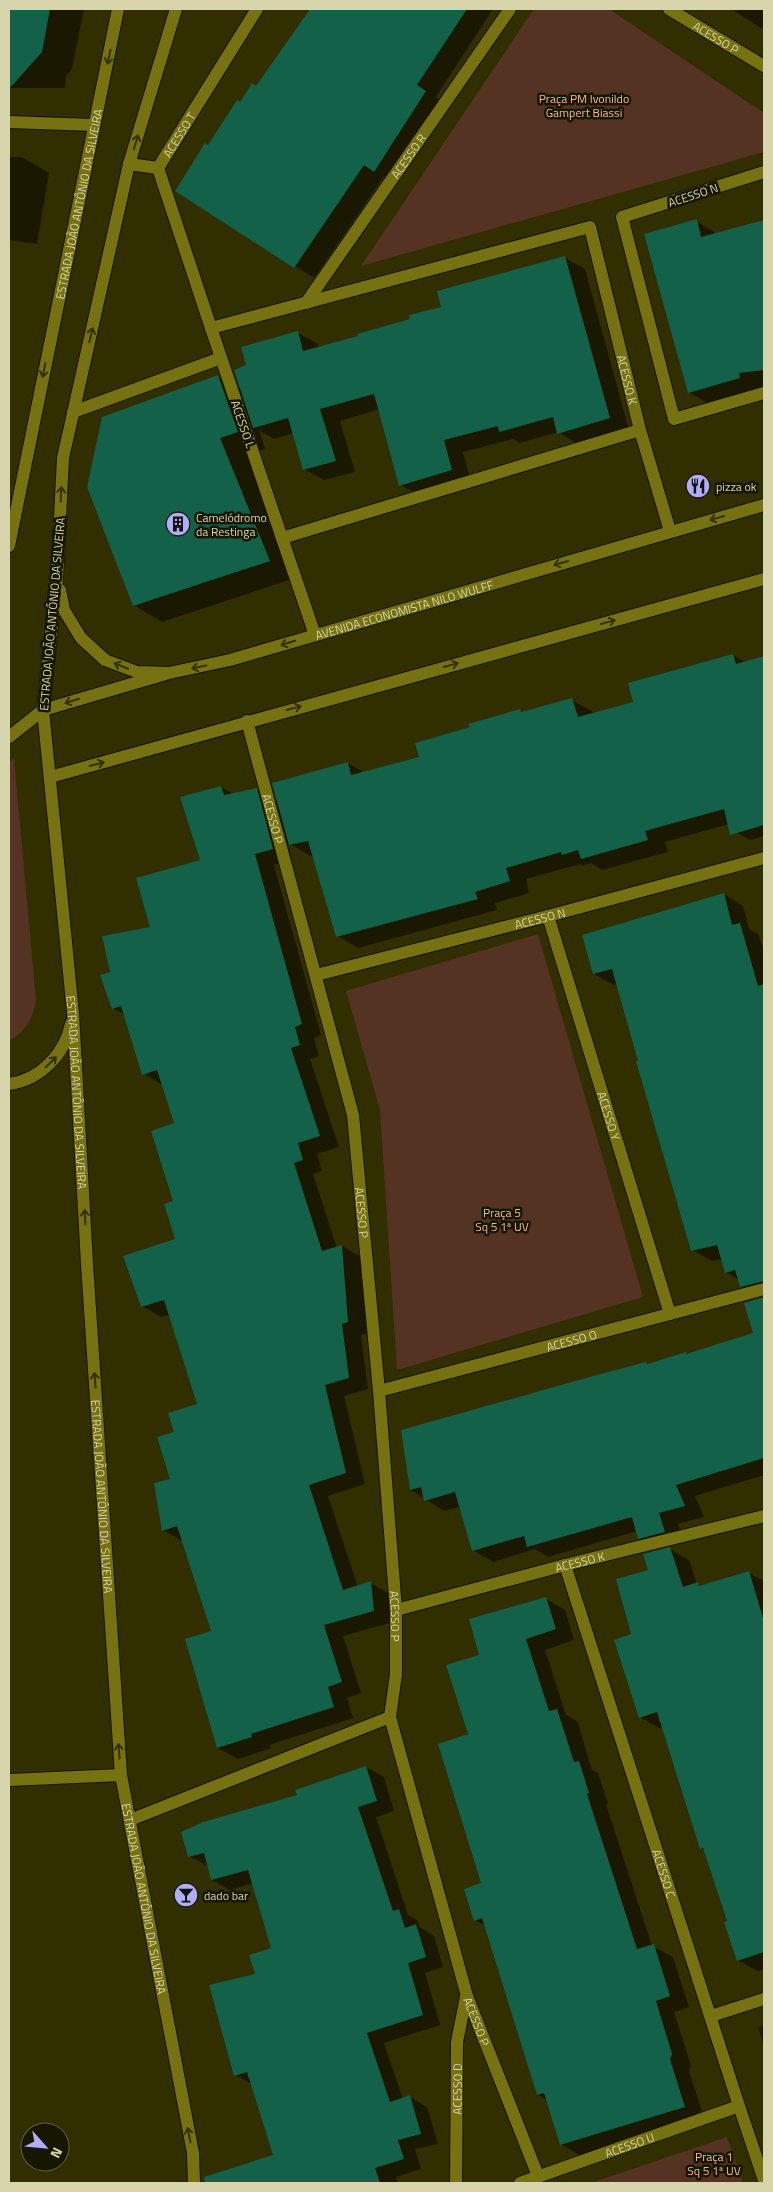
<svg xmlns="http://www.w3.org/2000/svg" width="773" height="2192" font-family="'Titillium Web',sans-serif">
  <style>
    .green { fill: #543323 }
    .shadow { fill: #0007 }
    .building { fill: #126148 }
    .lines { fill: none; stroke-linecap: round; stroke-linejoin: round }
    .service-casing { stroke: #171600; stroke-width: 14 }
    .minor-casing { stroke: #171600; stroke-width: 14 }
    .tertiary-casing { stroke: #171600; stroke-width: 14 }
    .secondary-casing { stroke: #171600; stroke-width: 14 }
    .service { stroke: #767111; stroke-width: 12 }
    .minor { stroke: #767111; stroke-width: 12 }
    .tertiary { stroke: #767111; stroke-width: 12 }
    .secondary { stroke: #767111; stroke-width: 12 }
    .oneway { stroke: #343105 }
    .labels { text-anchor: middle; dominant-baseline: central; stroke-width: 5; stroke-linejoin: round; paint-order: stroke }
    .street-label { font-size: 12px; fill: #d6d5ac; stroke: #171600 }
    .park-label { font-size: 12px; fill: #fab696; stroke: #171600 }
    .poi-label { font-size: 12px; fill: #d6d5ac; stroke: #171600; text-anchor: start }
  </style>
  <rect width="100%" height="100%" fill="#312e00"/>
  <g class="green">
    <path d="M534,9H609L764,113V152L361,266Z"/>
    <path d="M14,758L36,1000C33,1019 26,1031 9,1041V763Z"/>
    <path d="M538,934L643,1297L397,1370L380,1110L346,991Z"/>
    <path d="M727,2137L743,2183H591Z"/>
  </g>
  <g class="shadow">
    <path d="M9,9H84L72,69L66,76L65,88H9Z"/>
    <path d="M311,9H493L436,97L445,103L394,182L384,176L314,278L176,191L240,104L257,87Z"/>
    <path d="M734,9H764V30L733,10Z"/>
    <path d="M9,157H22L49,173L37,244L9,240Z"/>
    <path d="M696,221L717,234L764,221V388L709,404L689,392Z"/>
    <path d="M565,258L585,269L629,430L578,444L558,432L520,443L513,439L463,452L471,481L420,496L401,485L380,409L340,421L355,472L324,480L304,469L294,433L274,439L259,430L265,449L247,454L298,577L162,622L134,605L218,377L242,390L248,366L298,333L318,344L319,348L411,320Z"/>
    <path d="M733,655L745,662L764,658V836L750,840L730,829L729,824L665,842L668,852L602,870L591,863L583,866L580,864L526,879L529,893L495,903L497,910L358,948L338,936L314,855L310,856L288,843L292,860L274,865L321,1035L314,1038L319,1056L310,1059L339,1147L317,1154L322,1171L313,1174L337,1248L342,1246L361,1257L367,1333L361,1335L368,1389L344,1396L365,1484L328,1496L358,1587L370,1583L390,1594L393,1622L343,1636L361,1693L347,1698L353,1718L269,1745L271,1748L238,1759L218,1748L186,1640L213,1632L184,1542L163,1530L171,1480L175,1433L199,1405L170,1315L161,1317L142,1306L177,1240L174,1202L176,1124L163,1085L144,1074L125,1015L113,1008L111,973L151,928L201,861L221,787L234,794L256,789L278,802L274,784L348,763L365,773L420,757L472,728L520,710L524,713L571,700L592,711L593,715L635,703Z"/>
    <path d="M724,894L743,906L749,929L759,935L764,953V1475L695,1496L704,1517L678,1524L684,1543L659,1549L639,1538L637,1531L548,1557L535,1549L493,1562L473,1550L460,1507L444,1511L411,1490L403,1431L686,1353L688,1355L754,1334L763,1299L741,1286L739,1280L726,1272L723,1259L712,1261L692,1250L617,984L614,985L594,974Z"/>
    <path d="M670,1549L689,1560L697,1584L703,1586L749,1573L764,1581V1969L757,1971L738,1960L728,1922L705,1851L701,1848L663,1727L659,1728L640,1717L632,1635L649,1571Z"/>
    <path d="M546,1599L565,1610L574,1640L545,1650L566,1715L577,1721L592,1770L598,1773L608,1804H606L652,1946L673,1957L689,2007L674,2012L691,2066L689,2071L704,2118L581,2156L561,2144L547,2100L538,2095L486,1926L475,1920L483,1884L470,1735L480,1656Z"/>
    <path d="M366,1767L384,1777L394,1811L376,1817L408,1915L417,1920L419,1927L434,1936L443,1967L425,1973L440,2025L384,2043L403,2099L410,2097L427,2107L438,2144L415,2149L421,2169L396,2177L398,2183H245L241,2166L274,2156L252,2084L235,2075L257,1975L273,1949L253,1883L230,1890L212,1880L208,1866L189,1856L298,1796Z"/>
    <path d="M764,2025V2045L758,2027Z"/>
  </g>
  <g class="building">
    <path d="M9,9H50L42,52L9,89Z"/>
    <path d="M310,9H467L417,85L426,91L374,172L364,165L294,268L175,191L205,143L208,145L237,100L240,102L252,83L256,86Z"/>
    <path d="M697,219L701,237L764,220V370L739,373L740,378L688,393L644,234Z"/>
    <path d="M565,256L610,418L557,434L553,417L499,432L498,426L444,440L452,470L399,486L374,394L320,409L336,461L303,470L288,418L253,428L234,370L246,365L241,347L298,331L303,351L358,336L357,334L410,319L409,315L441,307L437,291Z"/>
    <path d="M218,375L238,432L220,438L270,561L133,606L87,487L102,417Z"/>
    <path d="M733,654L736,664L764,656V825L730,835L724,809L645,831L648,840L581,859L578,850L562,855L561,852L506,868L510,881L475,892L478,899L336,937L308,841L289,845L272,783L348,762L351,775L419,757L415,743L470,727L468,724L520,709L521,712L572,698L578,717L633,702L628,683Z"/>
    <path d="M221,786L224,795L257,788L273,849L255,854L302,1024L295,1027L300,1045L291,1048L320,1136L298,1143L303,1160L294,1163L322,1251L342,1245L348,1322L342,1324L349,1378L325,1385L346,1473L309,1485L343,1590L371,1581L374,1611L324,1625L342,1682L328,1687L334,1707L251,1734L252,1737L217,1748L185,1639L211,1631L177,1526L162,1531L154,1483L170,1479L157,1437L174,1432L168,1413L197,1404L164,1300L141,1307L123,1256L175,1239L164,1204L173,1201L151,1131L174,1123L157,1070L142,1075L121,1006L112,1009L100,975L110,972L102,936L150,927L136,878L200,860L180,797Z"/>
    <path d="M724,893L732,925L740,923L758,986L764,984V1281L740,1287L735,1270L725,1273L717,1245L691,1251L636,1061H638L612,969L593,974L582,935Z"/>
    <path d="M764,1297V1458L676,1485L685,1506L659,1513L665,1532L638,1539L632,1517L527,1547L524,1536L472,1551L455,1492L424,1501L421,1487L410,1490L401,1430L593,1376L646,1362L647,1364L686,1352V1354L753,1333L744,1303Z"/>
    <path d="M670,1547L683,1587L698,1582L699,1586L749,1571L764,1621V1952L737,1961L724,1922L727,1921L703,1848L700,1849L657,1712L639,1718L614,1640L631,1634L616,1579L648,1570L643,1554Z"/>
    <path d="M546,1597L556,1629L526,1639L549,1711L557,1709L574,1762L579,1761L589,1793L587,1794L637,1949L654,1944L670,1996L656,2001L672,2054L670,2059L685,2107L560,2145L544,2093L537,2095L482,1918L474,1921L464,1889L481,1883L438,1744L468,1734L446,1665L479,1655L469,1619Z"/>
    <path d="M366,1766L377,1801L358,1807L393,1911L399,1909L405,1928L416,1924L426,1957L408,1963L423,2015L367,2033L390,2102L410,2095L421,2134L398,2140L404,2159L375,2168L380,2183H205L204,2177L273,2155L247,2072L234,2076L209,1985L255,1974L249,1955L271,1948L248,1870L211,1880L204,1853L188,1857L181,1832L203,1822L297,1795L295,1790Z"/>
  </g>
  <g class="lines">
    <g class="service-casing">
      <g id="service">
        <path d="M73,412L221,358"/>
        <path d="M9,1780L121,1775"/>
      </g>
    </g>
    <g class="minor-casing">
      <g id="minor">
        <path id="s1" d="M669,9L764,66"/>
        <path d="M9,122L94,125"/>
        <path d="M129,164L158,168"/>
        <path d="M764,172L622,217L674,419L764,393"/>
        <path id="s2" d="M306,303L510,9"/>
        <path id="s3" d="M211,328L158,168L257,9"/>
        <path id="s4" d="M640,430L282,538L211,328L590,227L640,430L670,531"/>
        <path d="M282,538L315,635"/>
        <path id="s5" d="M247,721L353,1115L379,1391L396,1610V1674L390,1717L467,1996L538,2176"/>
        <path id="s6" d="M548,916L670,1314"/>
        <path id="s7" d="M316,975L548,916L764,858"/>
        <path id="s8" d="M379,1391L764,1289"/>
        <path id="s9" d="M565,1565L739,2106L764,2180"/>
        <path id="s10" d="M396,1610L565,1565L764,1516"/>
        <path d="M130,1820L390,1717"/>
        <path d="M711,2016L764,1999"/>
        <path id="s11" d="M456,2183L457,2042L466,1997"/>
        <path id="s12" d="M520,2183L739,2106"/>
      </g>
    </g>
    <g class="tertiary-casing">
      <g id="tertiary">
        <path id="s13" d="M43,710L169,673L230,660L764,505"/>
        <path d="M50,777L764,579"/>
      </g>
    </g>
    <g class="secondary-casing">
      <g id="secondary">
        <path id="s14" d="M176,9L129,164L63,458L57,578L43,710L73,1013L87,1264L121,1775L193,2153L194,2183"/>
        <path id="s15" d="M9,546L118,9"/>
        <path d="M60,590L64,610L81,638L105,660L137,672L169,673"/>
        <path d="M9,737L43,710"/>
        <path d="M9,1084C40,1080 65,1054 71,1024"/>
      </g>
    </g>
    <use href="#service" class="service"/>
    <use href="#minor" class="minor"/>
    <use href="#tertiary" class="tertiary"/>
    <use href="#secondary" class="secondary"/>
  </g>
  <defs><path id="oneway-shaft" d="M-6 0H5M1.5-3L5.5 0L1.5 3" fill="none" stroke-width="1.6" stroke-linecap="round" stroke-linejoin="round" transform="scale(1.25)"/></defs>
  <g class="oneway">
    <use href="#oneway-shaft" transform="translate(109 57) rotate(102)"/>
    <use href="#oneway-shaft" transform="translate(136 142) rotate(-73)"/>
    <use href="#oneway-shaft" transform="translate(91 335) rotate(-77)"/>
    <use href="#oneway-shaft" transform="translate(44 370) rotate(101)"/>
    <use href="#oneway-shaft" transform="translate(61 494) rotate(-87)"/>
    <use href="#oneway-shaft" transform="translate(717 518) rotate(165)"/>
    <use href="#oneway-shaft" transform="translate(561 563) rotate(164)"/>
    <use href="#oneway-shaft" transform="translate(608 622) rotate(-15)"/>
    <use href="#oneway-shaft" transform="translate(288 643) rotate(163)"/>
    <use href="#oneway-shaft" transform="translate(451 665) rotate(-15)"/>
    <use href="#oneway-shaft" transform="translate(121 666) rotate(-159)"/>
    <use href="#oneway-shaft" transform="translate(199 667) rotate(168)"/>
    <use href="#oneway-shaft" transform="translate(72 701) rotate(163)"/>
    <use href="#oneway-shaft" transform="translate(294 708) rotate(-15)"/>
    <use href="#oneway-shaft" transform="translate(97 764) rotate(-15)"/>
    <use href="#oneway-shaft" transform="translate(51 1062) rotate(-44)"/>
    <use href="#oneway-shaft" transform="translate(85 1217) rotate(-93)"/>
    <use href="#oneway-shaft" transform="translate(95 1380) rotate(-94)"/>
    <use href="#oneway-shaft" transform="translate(119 1751) rotate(-94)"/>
    <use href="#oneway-shaft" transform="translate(189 2135) rotate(-101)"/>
  </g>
  <defs>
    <g id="restaurant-disc" transform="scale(1.25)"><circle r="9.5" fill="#b2adf9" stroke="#171600"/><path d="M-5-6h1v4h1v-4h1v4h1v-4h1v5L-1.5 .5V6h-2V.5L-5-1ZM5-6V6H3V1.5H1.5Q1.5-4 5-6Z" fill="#111"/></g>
    <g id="building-disc" transform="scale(1.25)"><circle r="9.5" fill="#b2adf9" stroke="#171600"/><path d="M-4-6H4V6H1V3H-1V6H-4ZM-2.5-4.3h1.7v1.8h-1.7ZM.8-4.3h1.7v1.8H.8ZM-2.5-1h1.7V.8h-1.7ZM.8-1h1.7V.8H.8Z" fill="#111"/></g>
    <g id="bar-disc" transform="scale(1.25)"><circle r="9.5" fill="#b2adf9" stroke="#171600"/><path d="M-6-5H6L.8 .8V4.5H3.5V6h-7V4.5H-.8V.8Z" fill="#111"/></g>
  </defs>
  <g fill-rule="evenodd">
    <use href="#restaurant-disc" x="698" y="486"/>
    <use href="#building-disc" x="178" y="524"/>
    <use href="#bar-disc" x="186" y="1895"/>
  </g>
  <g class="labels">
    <g class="street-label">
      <text stroke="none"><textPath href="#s1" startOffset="55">ACESSO P</textPath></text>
      <text stroke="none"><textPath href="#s3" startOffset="208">ACESSO T</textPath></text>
      <text stroke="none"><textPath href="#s2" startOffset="179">ACESSO R</textPath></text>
      <text transform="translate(693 195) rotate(-18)">ACESSO N</text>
      <text stroke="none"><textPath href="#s15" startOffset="349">ESTRADA JOÃO ANTÔNIO DA SILVEIRA</textPath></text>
      <text stroke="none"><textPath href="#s4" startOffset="1145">ACESSO K</textPath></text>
      <text transform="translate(243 424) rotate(71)">ACESSO L</text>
      <text stroke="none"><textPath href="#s13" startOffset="375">AVENIDA ECONOMISTA NILO WULFF</textPath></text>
      <text transform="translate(52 614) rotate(-85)">ESTRADA JOÃO ANTÔNIO DA SILVEIRA</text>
      <text stroke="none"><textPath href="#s5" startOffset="101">ACESSO P</textPath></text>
      <text stroke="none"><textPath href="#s7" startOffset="231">ACESSO N</textPath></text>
      <text stroke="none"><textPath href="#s14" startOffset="1100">ESTRADA JOÃO ANTÔNIO DA SILVEIRA</textPath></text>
      <text stroke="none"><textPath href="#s6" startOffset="209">ACESSO Y</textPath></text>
      <text stroke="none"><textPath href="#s5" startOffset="506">ACESSO P</textPath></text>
      <text stroke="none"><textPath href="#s8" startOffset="199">ACESSO O</textPath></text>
      <text stroke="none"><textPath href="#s14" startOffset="1505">ESTRADA JOÃO ANTÔNIO DA SILVEIRA</textPath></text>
      <text stroke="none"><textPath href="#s10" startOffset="190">ACESSO K</textPath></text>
      <text stroke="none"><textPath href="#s5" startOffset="911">ACESSO P</textPath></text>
      <text stroke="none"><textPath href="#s9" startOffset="324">ACESSO C</textPath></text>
      <text stroke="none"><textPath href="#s14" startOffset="1910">ESTRADA JOÃO ANTÔNIO DA SILVEIRA</textPath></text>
      <text stroke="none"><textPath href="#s5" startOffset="1329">ACESSO P</textPath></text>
      <text stroke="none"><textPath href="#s11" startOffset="94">ACESSO D</textPath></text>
      <text stroke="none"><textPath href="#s12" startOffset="116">ACESSO U</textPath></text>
    </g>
    <g class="park-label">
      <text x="584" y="98">Praça PM Ivonildo<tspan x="584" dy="14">Gampert Biassi</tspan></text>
      <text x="502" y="1212">Praça 5<tspan x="502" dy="14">Sq 5 1ª UV</tspan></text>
      <text x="714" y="2156">Praça 1<tspan x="714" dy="14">Sq 5 1ª UV</tspan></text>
    </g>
    <g class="poi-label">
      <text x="716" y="486">pizza ok</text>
      <text x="196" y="517">Camelódromo<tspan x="196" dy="14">da Restinga</tspan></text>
      <text x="204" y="1895">dado bar</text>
    </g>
  </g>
  <rect width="773" height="2192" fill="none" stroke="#d6d5ac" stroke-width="20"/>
  <g transform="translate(45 2147) rotate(117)"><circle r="24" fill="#171600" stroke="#636245"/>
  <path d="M0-4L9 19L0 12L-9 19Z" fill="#b2adf9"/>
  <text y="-8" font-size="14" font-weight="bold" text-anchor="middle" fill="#d6d5ac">N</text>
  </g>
</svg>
